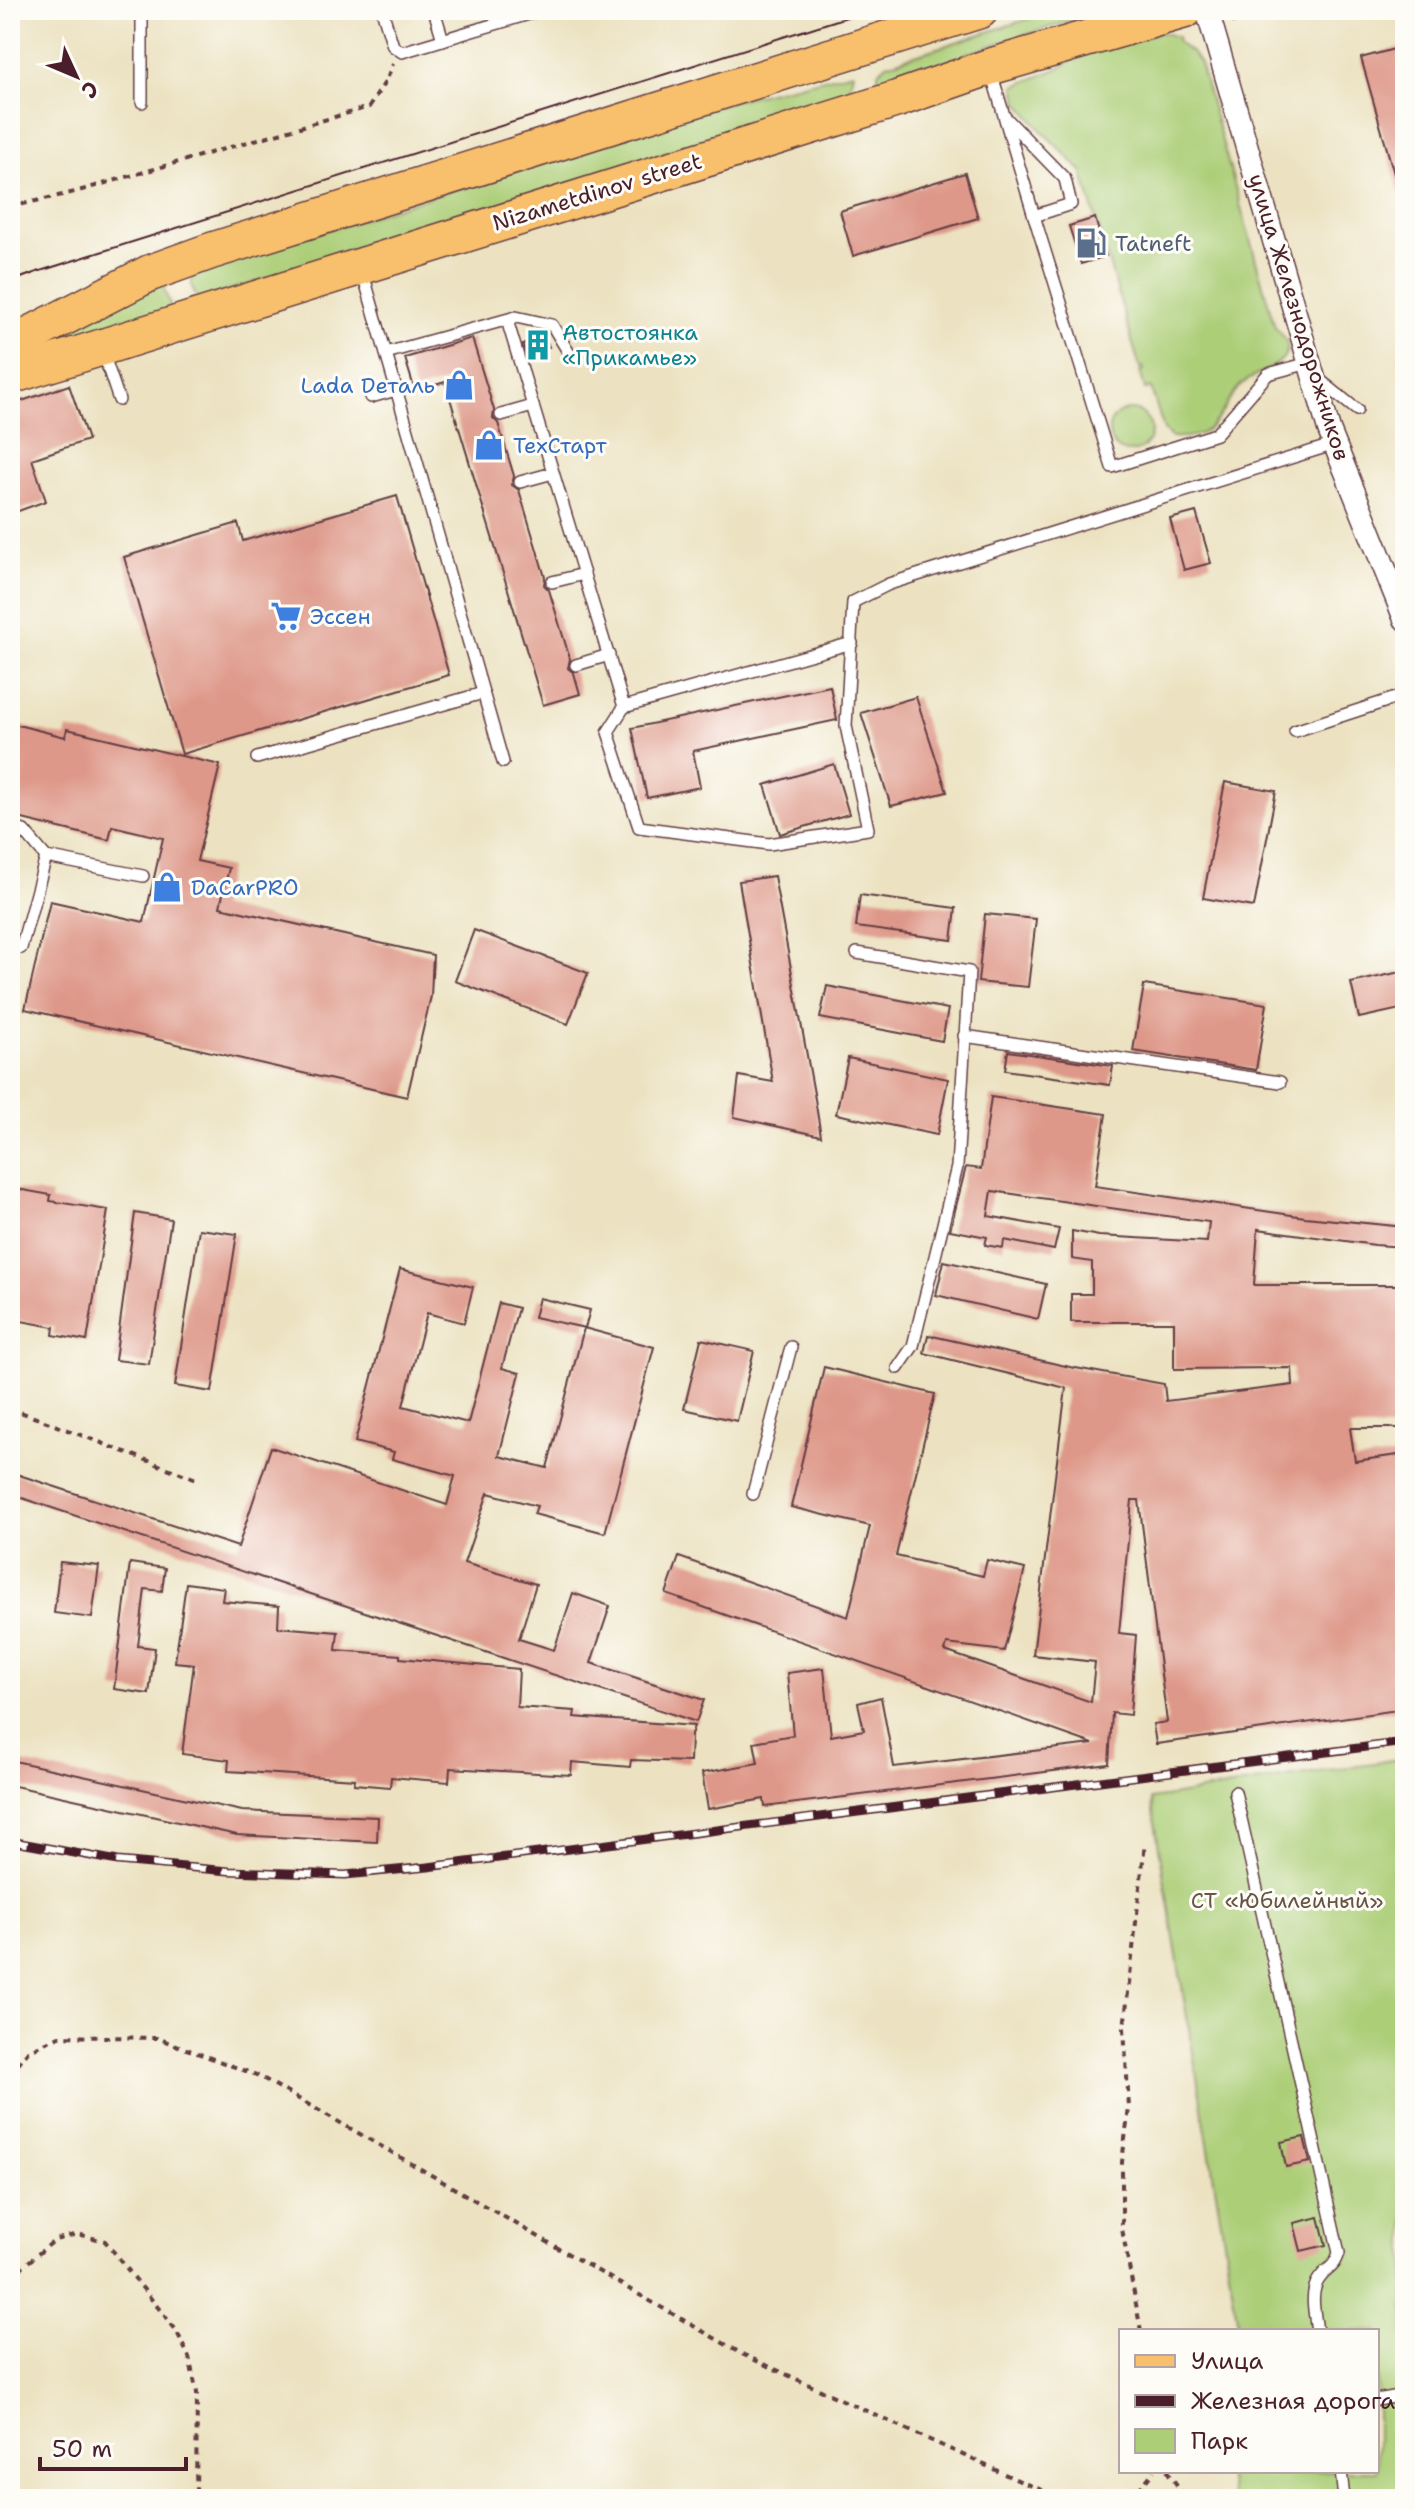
<svg xmlns="http://www.w3.org/2000/svg" width="1415" height="2509" font-family="'Shantell Sans',sans-serif">
  <style>
    .green { fill: #acce77; stroke: #7b7651; stroke-width: 2 }
    .building { fill: #de9889 }
    .lines { fill: none; stroke-linecap: round; stroke-linejoin: round }
    .service-casing { stroke: #623c42; stroke-width: 14 }
    .minor-casing { stroke: #623c42; stroke-width: 25 }
    .primary-casing { stroke: #623c42; stroke-width: 39 }
    .path { stroke: #623c42; stroke-width: 4; stroke-dasharray: 6 6; stroke-linecap: butt }
    .service { stroke: #fff; stroke-width: 11 }
    .minor { stroke: #fff; stroke-width: 22 }
    .primary { stroke: #f8bf6c; stroke-width: 36 }
    .tram { stroke: #4a1f2b; stroke-width: 2 }
    .rail-casing { stroke: #4a1f2b; stroke-width: 9 }
    .rail { stroke: #fdfcf7; stroke-width: 6; stroke-dasharray: 18; stroke-linecap: butt }
    .labels { text-anchor: middle; dominant-baseline: central; stroke-width: 6; stroke-linejoin: round; paint-order: stroke }
    .street-label { font-size: 22px; fill: #4a1f2b; stroke: #fdfcf7 }
    .service-label { font-size: 22px; fill: #4e5e75; stroke: #fdfcf7; text-anchor: start }
    .culture-label { font-size: 22px; fill: #0d838f; stroke: #fdfcf7; text-anchor: start }
    .shop-label { font-size: 22px; fill: #366cbe; stroke: #fdfcf7; text-anchor: start }
    .park-label { font-size: 22px; fill: #675442; stroke: #fdfcf7 }
  </style>
  <rect width="100%" height="100%" fill="#fdfcf7"/>
  <filter id="ink" filterUnits="userSpaceOnUse"><feTurbulence type="fractalNoise" baseFrequency=".0125" numOctaves="2"/><feDisplacementMap in="SourceGraphic" scale="16" xChannelSelector="R" yChannelSelector="G"/><feConvolveMatrix kernelMatrix="1 2 1 2 8 2 1 2 1" color-interpolation-filters="sRGB"/></filter>
  <filter id="wash" filterUnits="userSpaceOnUse"><feTurbulence type="fractalNoise" baseFrequency=".006" numOctaves="4" result="noise"/><feDisplacementMap in="SourceGraphic" scale="32" xChannelSelector="R" yChannelSelector="G"/><feGaussianBlur stdDeviation="1.8" result="paint"/><feColorMatrix in="noise" values="0 0 0 0 0 0 0 0 0 0 0 0 0 0 0 0 0 1.4 0 .05"/><feComposite in="paint" operator="in"/></filter>
  <g filter="url(#wash)">
    <rect width="100%" height="100%" fill="#ece2c1"/>
    <g class="green">
      <path d="M1057,10H1105L986,47L912,82L884,87L878,81V72L887,64Z"/>
      <path d="M1160,32L1178,37L1177,42L1193,54L1200,64L1275,327C1282,335 1291,341 1286,353C1279,369 1253,374 1241,385C1227,398 1222,419 1207,430C1197,437 1183,438 1171,437L1164,430L1151,388L1145,389L1140,371L1144,370L1143,367L1140,368L1082,171L1042,131L1018,101L1015,86L1057,69L1084,53Z"/>
      <path d="M853,72L850,88L854,94L199,300C191,289 189,282 196,271L736,100Z"/>
      <path d="M167,280L164,290L172,309L10,357Z"/>
      <circle cx="1130" cy="431" r="21"/>
      <path d="M1405,1758V2499H1233L1227,2471H1377V2331H1239L1151,1799Z"/>
    </g>
    <g id="blocks">
      <g class="building">
        <path d="M1405,46V195H1400L1361,58Z"/>
        <path d="M965,173L978,218L853,256L840,211Z"/>
        <path d="M1095,218L1106,256L1081,264L1069,226Z"/>
        <path d="M543,332L549,347L526,355L523,345Z"/>
        <path d="M472,338L494,410L493,418L498,423L514,476L512,485L519,490L545,577L544,585L549,590L570,659L568,668L574,673L580,694L543,705L445,382L415,391L405,358Z"/>
        <path d="M69,385L88,440L32,459L46,501L10,514V405Z"/>
        <path d="M397,496L449,675L182,754L124,557L238,523L243,541Z"/>
        <path d="M1196,512L1211,563L1184,570L1170,519Z"/>
        <path d="M830,686L837,720L693,751L700,787L647,798L632,728Z"/>
        <path d="M916,697L947,792L891,806L861,713Z"/>
        <path d="M10,723L65,737L67,729L220,765L197,861L229,868L220,907L433,955L431,996L407,1097L25,1009L50,901L144,922L163,838L112,826L109,840L10,816Z"/>
        <path d="M834,764L849,814L780,834L765,785Z"/>
        <path d="M1225,782L1276,791L1254,907L1203,898Z"/>
        <path d="M774,876L815,1099L821,1136L734,1117L739,1076L773,1082L739,881Z"/>
        <path d="M860,895L956,908L952,940L856,927Z"/>
        <path d="M985,914L1036,919L1028,987L978,982Z"/>
        <path d="M474,930L588,973L568,1024L455,981Z"/>
        <path d="M1405,971V1008L1359,1018L1351,983Z"/>
        <path d="M1144,985L1267,1004L1256,1070L1133,1051Z"/>
        <path d="M827,986L948,1009L942,1041L820,1018Z"/>
        <path d="M1008,1051L1113,1066L1110,1085L1005,1070Z"/>
        <path d="M848,1058L948,1079L937,1135L836,1114Z"/>
        <path d="M991,1097L1106,1114L1095,1186L1305,1217L1405,1227V1247L1375,1245L1258,1229L1254,1285H1405V1428H1350L1355,1461L1405,1454V1709L1156,1744L1153,1724L1167,1722L1139,1500H1132L1119,1633L1136,1635L1130,1715L1112,1713L1109,1764L765,1807L764,1799L708,1809L702,1773L758,1763L754,1742L793,1735L787,1673L824,1668L831,1736L864,1730L858,1703L881,1697L894,1767L1093,1744L666,1594L679,1557L848,1617L870,1526L791,1507L824,1367L935,1394L896,1556L983,1576L987,1560L1025,1569L1004,1651L947,1644L945,1651L1091,1702L1095,1662L1033,1655L1066,1388L924,1353L928,1335L1070,1367L1164,1384L1166,1401L1293,1385L1292,1368L1174,1369V1322H1071V1294H1092V1262L1072,1259V1231L1099,1236L1207,1242L1209,1222L992,1191L988,1216L1059,1229L1054,1250L1004,1240L1003,1248L985,1245L987,1237L950,1230L966,1167L981,1169Z"/>
        <path d="M17,1189L51,1195L50,1201L108,1210L87,1341L53,1335L54,1327L10,1319V1229Z"/>
        <path d="M135,1213L171,1219L149,1364L115,1360Z"/>
        <path d="M199,1229L237,1234L212,1392L175,1386Z"/>
        <path d="M944,1261L1046,1284L1038,1319L936,1295Z"/>
        <path d="M400,1269L473,1287L464,1323L427,1313L403,1406L468,1423L499,1303L518,1308L502,1368L520,1373L499,1456L547,1468L584,1328L654,1347L605,1533L534,1514L537,1506L488,1493L464,1563L536,1584L519,1639L554,1650L573,1593L610,1606L591,1663L704,1700L696,1722L10,1494V1472L238,1547L271,1447L447,1505L455,1476L392,1459L394,1452L355,1442Z"/>
        <path d="M539,1298L590,1310L585,1328L534,1317Z"/>
        <path d="M701,1339L754,1351L737,1421L684,1409Z"/>
        <path d="M60,1562L99,1566L92,1618L54,1613Z"/>
        <path d="M130,1563L165,1568L162,1591L145,1589L138,1646L155,1648L149,1694L114,1689Z"/>
        <path d="M186,1583L224,1588L222,1601L279,1606L278,1627L338,1632L336,1650L400,1655V1658L519,1669L517,1707L575,1711L574,1717L694,1726L691,1735L690,1762L631,1760L630,1767L572,1762L571,1775L450,1768L449,1782L391,1777L390,1787L354,1784L355,1779L228,1771L229,1760L182,1754L194,1664L175,1662Z"/>
        <path d="M10,1760L242,1811L378,1817L377,1842L237,1835L10,1785Z"/>
        <path d="M1304,2137L1310,2162L1286,2167L1281,2142Z"/>
        <path d="M1319,2217L1326,2245L1301,2251L1294,2223Z"/>
      </g>
    </g>
  </g>
  <g filter="url(#ink)">
    <use href="#blocks" fill-opacity="0" stroke="#623c42" stroke-width="2"/>
    <g class="lines">
      <g class="service-casing">
        <g id="service">
          <path d="M142,10V102"/>
          <path d="M382,10L393,46L402,52L542,10"/>
          <path d="M434,10L443,40"/>
          <path d="M991,72L1034,216L1071,204L1065,179L1005,117"/>
          <path d="M1034,216L1112,467L1216,434L1268,374L1309,363"/>
          <path d="M362,270L503,762"/>
          <path d="M507,320L624,707L852,643"/>
          <path d="M103,353L119,400"/>
          <path d="M386,353L516,317L552,325L569,353"/>
          <path d="M1316,377L1357,410"/>
          <path d="M371,397L396,390"/>
          <path d="M501,415L533,406"/>
          <path d="M520,482L553,473"/>
          <path d="M552,582L584,574"/>
          <path d="M576,665L609,655"/>
          <path d="M624,707L608,732L639,827L769,844L868,829L846,726L853,602L889,584L1335,444"/>
          <path d="M1295,731L1405,695"/>
          <path d="M257,758L483,693"/>
          <path d="M10,827L24,831L46,857L143,876"/>
          <path d="M10,945L21,948L46,857"/>
          <path d="M857,953L969,972L957,1167L913,1346L898,1368"/>
          <path d="M964,1036L1280,1082"/>
          <path d="M753,1494L791,1347"/>
          <path d="M1235,1792L1339,2253C1333,2271 1328,2266 1319,2279C1309,2293 1315,2315 1317,2331"/>
          <path d="M1377,2400L1405,2395"/>
          <path d="M1341,2471L1344,2499"/>
        </g>
      </g>
      <g class="minor-casing">
        <path id="minor" d="M1207,10L1329,430L1405,619"/>
      </g>
      <g class="primary-casing">
        <g id="primary">
          <path d="M10,345L150,273L211,251L980,10"/>
          <path d="M10,376L897,99L989,67L1185,10"/>
        </g>
      </g>
      <g class="path">
        <path d="M1232,22L1277,10"/>
        <path d="M10,207L75,192L369,107L387,79L393,64"/>
        <path d="M10,1408L196,1479"/>
        <path d="M10,2074L28,2051L59,2036L157,2038L259,2076L744,2355L1024,2483L1065,2499"/>
        <path d="M10,2277L55,2240L77,2234L105,2241L176,2330L189,2357L197,2393L196,2499"/>
        <path d="M1141,2331L1122,2229V2162L1129,2108L1124,2028L1145,1843"/>
        <path d="M1167,2471L1187,2499"/>
        <path d="M1131,2499L1154,2471"/>
      </g>
      <use href="#service" class="service"/>
      <use href="#minor" class="minor"/>
      <use href="#primary" class="primary"/>
      <path class="tram" d="M10,282L37,272L869,10"/>
      <g class="rail-casing">
        <path id="rail" d="M10,1841L118,1861L229,1871L345,1875L428,1867L1405,1742"/>
      </g>
      <use href="#rail" class="rail"/>
    </g>
  </g>
  <defs>
    <g id="fuel-bare" transform="scale(2.4)"><path d="M-5.5-6h7V0h2V4h1.3V-2.5L3-4.5l.8-.8L6-3V5H2.5V1h-1V6h-7ZM-4.2-4.7v3.2H.2V-4.7Z" fill="#5c6f8a" stroke="#fdfcf7" stroke-width="2.5" paint-order="stroke"/></g>
    <g id="building-bare" transform="scale(2.4)"><path d="M-4-6H4V6H1V3H-1V6H-4ZM-2.5-4.3h1.7v1.8h-1.7ZM.8-4.3h1.7v1.8H.8ZM-2.5-1h1.7V.8h-1.7ZM.8-1h1.7V.8H.8Z" fill="#0f9aa8" stroke="#fdfcf7" stroke-width="2.5" paint-order="stroke"/></g>
    <g id="shop-bare" transform="scale(2.4)"><path d="M-5-2.5h2.3a2.7 3.5 0 0 1 5.4 0H5L5.5 6h-11ZM-1.5-2.5h3a1.5 2.3 0 0 0-3 0Z" fill="#3f7fe0" stroke="#fdfcf7" stroke-width="2.5" paint-order="stroke"/></g>
    <g id="supermarket-bare" transform="scale(2.4)"><path d="M-6-5.5h2.5l.6 2H6L4.5 2H-2.5L-4.4-4H-6ZM-1.5 3.2a1.3 1.3 0 1 0 .1 0ZM3 3.2a1.3 1.3 0 1 0 .1 0Z" fill="#3f7fe0" stroke="#fdfcf7" stroke-width="2.5" paint-order="stroke"/></g>
  </defs>
  <g fill-rule="evenodd">
    <use href="#fuel-bare" x="1091" y="243"/>
    <use href="#building-bare" x="538" y="345"/>
    <use href="#shop-bare" x="459" y="385"/>
    <use href="#shop-bare" x="489" y="445"/>
    <use href="#supermarket-bare" x="286" y="616"/>
    <use href="#shop-bare" x="167" y="887"/>
  </g>
  <g class="labels">
    <g class="street-label">
      <text transform="translate(597 192) rotate(-17)">Nizametdinov street</text>
      <text transform="translate(1299 317) rotate(73)">улица Железнодорожников</text>
    </g>
    <g class="service-label">
      <text x="1115" y="243">Tatneft</text>
    </g>
    <g class="culture-label">
      <text x="562" y="332">Автостоянка<tspan x="562" dy="25">«Прикамье»</tspan></text>
    </g>
    <g class="shop-label">
      <text x="435" y="385" text-anchor="end">Lada Dеталь</text>
      <text x="513" y="445">ТехСтарт</text>
      <text x="310" y="616">Эссен</text>
      <text x="191" y="887">DaCarPRO</text>
    </g>
    <g class="park-label">
      <text x="1287" y="1900">СТ «Юбилейный»</text>
    </g>
  </g>
  <rect width="1415" height="2509" fill="none" stroke="#fdfcf7" stroke-width="40"/>
  <rect x="1119" y="2329" width="260" height="144" fill="#fdfcf7" stroke="#b5a4a5" stroke-width="2"/>
  <rect x="1135" y="2355" width="40" height="12" fill="#f8bf6c" stroke="#b5a4a5" stroke-width="2"/>
  <text x="1191" y="2369" font-size="24" fill="#4a1f2b">Улица</text>
  <rect x="1135" y="2395" width="40" height="12" fill="#4a1f2b" stroke="#b5a4a5" stroke-width="2"/>
  <text x="1191" y="2409" font-size="24" fill="#4a1f2b">Железная дорога</text>
  <rect x="1135" y="2429" width="40" height="24" fill="#acce77" stroke="#b5a4a5" stroke-width="2"/>
  <text x="1191" y="2449" font-size="24" fill="#4a1f2b">Парк</text>
  <g transform="translate(76 76) rotate(134)" stroke="#fdfcf7" stroke-width="6" paint-order="stroke">
  <path d="M0-6L14 30L0 20L-14 30Z" fill="#4a1f2b"/>
  <text y="-12" font-size="22" font-weight="bold" text-anchor="middle" fill="#4a1f2b">С</text>
  </g>
  <path d="M40 2457v12h146v-12" fill="none" stroke="#4a1f2b" stroke-width="4"/>
  <text x="52" y="2457" font-size="24" fill="#4a1f2b" stroke="#fdfcf7" stroke-width="6" paint-order="stroke">50 m</text>
</svg>
